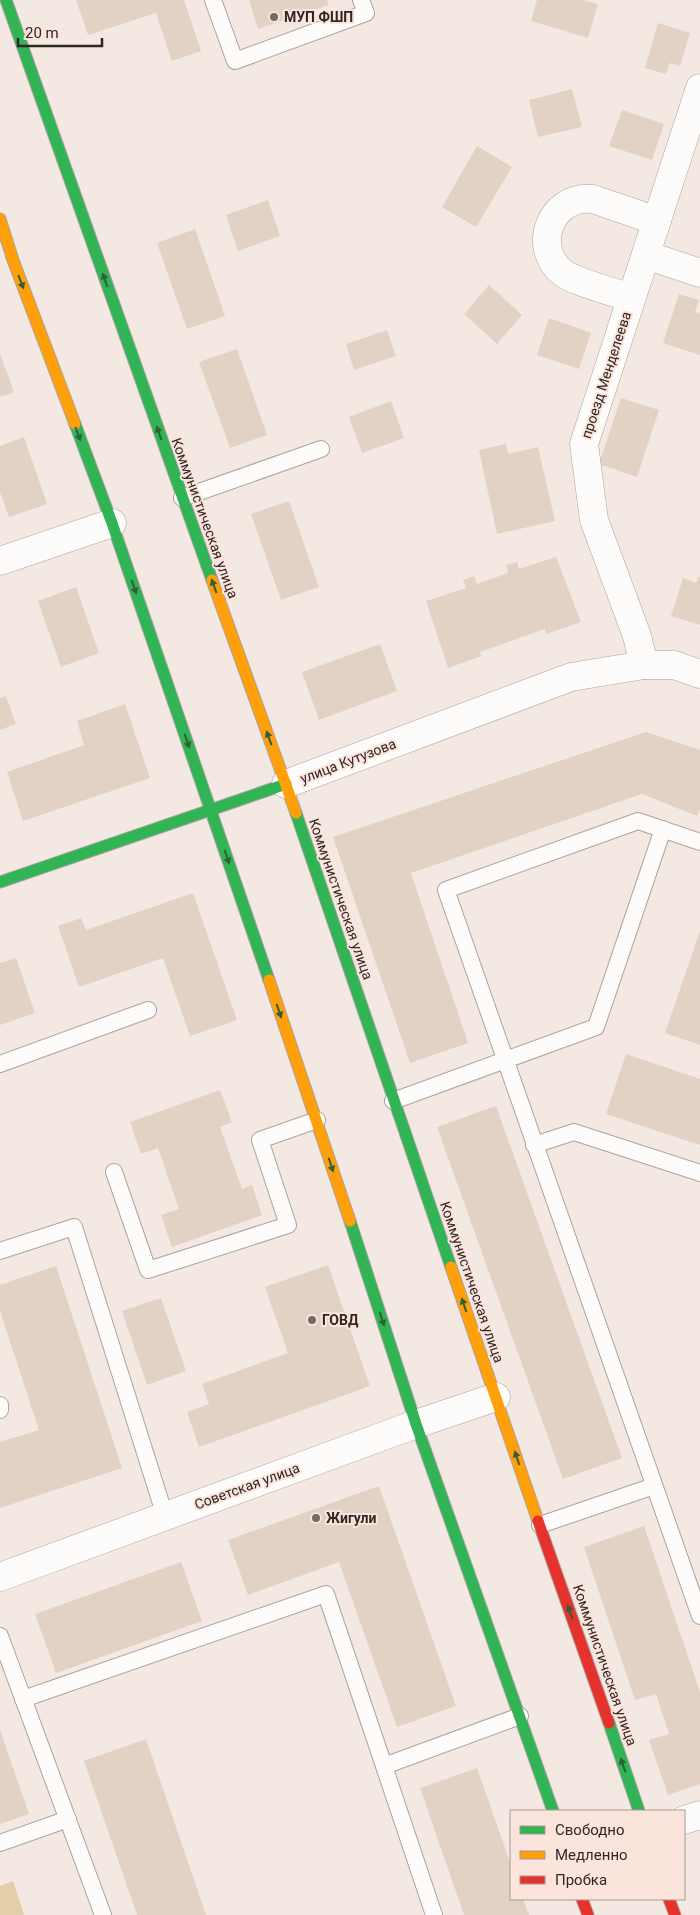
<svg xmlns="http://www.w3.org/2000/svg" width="700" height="1915" font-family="Roboto,sans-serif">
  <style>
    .green { fill: #e4cea9 }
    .building { fill: #e2d2c6 }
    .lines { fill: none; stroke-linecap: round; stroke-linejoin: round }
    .lane-casing { stroke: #aca39e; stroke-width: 18 }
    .street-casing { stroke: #aca39e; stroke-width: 29 }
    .fast-casing { stroke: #aca39e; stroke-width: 13 }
    .slow-casing { stroke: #aca39e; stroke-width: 13 }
    .jam-casing { stroke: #aca39e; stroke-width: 13 }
    .lane { stroke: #fdfcfb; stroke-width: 16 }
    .street { stroke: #fdfcfb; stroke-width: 28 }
    .fast { stroke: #30b455; stroke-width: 11 }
    .slow { stroke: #ff9f0a; stroke-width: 11 }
    .jam { stroke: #e5322d; stroke-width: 11 }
    .oneway { fill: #305f38 }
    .poi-dot { fill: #756b66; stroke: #fbe4db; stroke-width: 2 }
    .labels { text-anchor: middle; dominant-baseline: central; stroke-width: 4; stroke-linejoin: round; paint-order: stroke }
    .poi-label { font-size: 14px; font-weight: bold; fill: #302724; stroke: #fbe4db; text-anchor: start }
    .street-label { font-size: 14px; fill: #302724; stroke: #fbe4db }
  </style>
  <rect width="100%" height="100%" fill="#f4e8e2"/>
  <path class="green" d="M13,1881L24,1915H0V1886Z"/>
  <g class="building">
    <path d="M76,0H184L201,51L172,61L156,13L88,35Z"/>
    <path d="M249,0H327L329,5L258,29Z"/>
    <path d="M537,0H583L598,4L588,38L531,21Z"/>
    <path d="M658,23L690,33L680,66L670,63L666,74L645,68Z"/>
    <path d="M572,89L582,127L538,137L529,100Z"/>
    <path d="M622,110L664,124L652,160L609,146Z"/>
    <path d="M477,146L512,167L476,227L442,207Z"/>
    <path d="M268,200L280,236L238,251L226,215Z"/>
    <path d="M195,229L225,316L187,329L157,243Z"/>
    <path d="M489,285L522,315L497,344L464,314Z"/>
    <path d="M679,294L699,300L695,312L700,314V355L663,343Z"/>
    <path d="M549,318L591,333L579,369L537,355Z"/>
    <path d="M387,330L396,356L354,370L346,344Z"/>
    <path d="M237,349L267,435L230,448L199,362Z"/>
    <path d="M0,354L14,392L0,397Z"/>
    <path d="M621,398L659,410L637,477L599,464Z"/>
    <path d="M391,401L404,438L362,453L349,417Z"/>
    <path d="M24,437L47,504L9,517L0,492V446Z"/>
    <path d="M506,444L508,454L538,447L555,521L497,534L479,450Z"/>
    <path d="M289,501L319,587L281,600L251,514Z"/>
    <path d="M556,557L581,622L546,634L545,629L480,652L481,656L448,668L426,601L466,588L463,580L474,576L477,584L508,573L506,565L517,562L519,569Z"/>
    <path d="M698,577H700V625L671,616L683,578L696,583Z"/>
    <path d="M76,587L99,653L61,667L38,601Z"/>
    <path d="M380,644L397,691L319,720L302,672Z"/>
    <path d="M6,696L16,724L0,730V698Z"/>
    <path d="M125,704L150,778L23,821L7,772L84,745L77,721Z"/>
    <path d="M646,732L700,750V808L697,816L642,794L411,873L468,1043L410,1063L333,837Z"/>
    <path d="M193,893L237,1020L190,1036L163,958L79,987L58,926L81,918L86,930Z"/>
    <path d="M700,931V1045L665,1033Z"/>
    <path d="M16,958L35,1013L0,1025V963Z"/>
    <path d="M626,1054L700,1079V1145L606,1114Z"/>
    <path d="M220,1090L232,1122L220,1127L242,1189L252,1185L262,1215L172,1247L161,1215L179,1209L158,1148L141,1154L130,1122Z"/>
    <path d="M496,1106L622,1458L563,1479L437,1127Z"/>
    <path d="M328,1265L370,1386L199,1447L187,1412L209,1404L202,1384L288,1353L265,1287Z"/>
    <path d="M56,1266L122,1468L0,1508V1442L39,1430L0,1311V1285Z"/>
    <path d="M161,1298L186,1371L147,1385L122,1311Z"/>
    <path d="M379,1486L456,1706L397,1727L339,1562L248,1595L228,1540Z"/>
    <path d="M644,1526L700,1692V1784L668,1795L649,1740L669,1734L656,1694L635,1700L584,1547Z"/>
    <path d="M181,1562L202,1621L56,1673L35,1614Z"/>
    <path d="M0,1730L29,1814L0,1824Z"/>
    <path d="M146,1739L206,1915H137L84,1761Z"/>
    <path d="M477,1768L511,1865V1899H523L529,1915H464L420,1788Z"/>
  </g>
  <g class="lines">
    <g class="lane-casing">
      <g id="lane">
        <path d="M213,0L235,61L366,13L361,0"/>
        <path d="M182,498L321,449"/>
        <path d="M700,842L638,821L446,890L700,1616"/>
        <path d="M0,1064L148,1010"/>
        <path d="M393,1101L596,1027L663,829"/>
        <path d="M534,1145L574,1132L700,1173"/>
        <path d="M114,1172L148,1270L288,1225L260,1140L317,1120"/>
        <path d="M0,1251L74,1227L165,1516"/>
        <path d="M0,1405V1410"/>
        <path d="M540,1525L654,1486"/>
        <path d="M0,1636L103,1915"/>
        <path d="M23,1699L326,1594L384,1766"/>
        <path d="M0,1843L68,1819"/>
        <path d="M434,1915L384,1766L520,1716"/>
      </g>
    </g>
    <g class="street-casing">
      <g id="street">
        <path d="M646,255L700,273"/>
        <path d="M631,298C616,293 573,281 563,273C531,248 550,195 592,199C598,200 604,203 610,205C626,210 642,216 657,221"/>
        <path d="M0,561L112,523"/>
        <path d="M644,665L637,636L594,520L584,444L700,88"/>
        <path d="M286,784L571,677L644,665H674L700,674"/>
        <path d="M0,1577L416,1424L496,1397"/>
        <path d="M684,1820L700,1815"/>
      </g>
    </g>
    <g class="fast-casing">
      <g id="fast">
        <path d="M6,0L212,580"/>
        <path d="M75,424L112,523L269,980"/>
        <path d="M296,813L451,1267"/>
        <path d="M0,882L286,784"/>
        <path d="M350,1221L416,1424L553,1811"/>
        <path d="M609,1723L639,1811"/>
      </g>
    </g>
    <g class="slow-casing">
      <g id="slow">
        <path d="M0,219L13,260L75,424"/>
        <path d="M212,580L296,813"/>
        <path d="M269,980L350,1221"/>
        <path d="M451,1267L538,1521"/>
      </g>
    </g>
    <g class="jam-casing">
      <g id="jam">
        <path d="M538,1521L609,1723"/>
        <path d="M582,1899L588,1915"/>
        <path d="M669,1899L675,1915"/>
      </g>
    </g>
    <use href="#lane" class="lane"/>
    <use href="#street" class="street"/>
    <use href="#fast" class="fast"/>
    <use href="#slow" class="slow"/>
    <use href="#jam" class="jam"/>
  </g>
  <defs><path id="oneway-solid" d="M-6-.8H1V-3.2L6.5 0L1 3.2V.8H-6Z" transform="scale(1.25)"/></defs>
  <g class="oneway">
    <use href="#oneway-solid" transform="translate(105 280) rotate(-109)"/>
    <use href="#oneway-solid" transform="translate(21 282) rotate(69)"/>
    <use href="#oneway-solid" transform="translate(159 433) rotate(-109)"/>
    <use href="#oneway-solid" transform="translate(78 434) rotate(69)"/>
    <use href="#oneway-solid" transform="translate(214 586) rotate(-110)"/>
    <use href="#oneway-solid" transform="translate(134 587) rotate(71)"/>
    <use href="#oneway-solid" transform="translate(269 738) rotate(-110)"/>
    <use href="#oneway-solid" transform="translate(187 741) rotate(71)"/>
    <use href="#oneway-solid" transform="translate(227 857) rotate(71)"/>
    <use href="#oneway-solid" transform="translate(279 1011) rotate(71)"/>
    <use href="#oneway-solid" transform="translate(331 1165) rotate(72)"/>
    <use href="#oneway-solid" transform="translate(464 1305) rotate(-109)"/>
    <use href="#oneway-solid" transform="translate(382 1319) rotate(72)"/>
    <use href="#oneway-solid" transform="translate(517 1458) rotate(-109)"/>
    <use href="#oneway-solid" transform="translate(570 1612) rotate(-109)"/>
    <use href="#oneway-solid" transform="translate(623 1765) rotate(-109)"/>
  </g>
  <g class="poi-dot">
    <circle cx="274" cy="17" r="5"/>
    <circle cx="312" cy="1320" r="5"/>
    <circle cx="316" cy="1518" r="5"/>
  </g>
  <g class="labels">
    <g class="poi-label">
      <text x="284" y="17">МУП ФШП</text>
      <text x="322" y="1320">ГОВД</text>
      <text x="326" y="1518">Жигули</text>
    </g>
    <g class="street-label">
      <text transform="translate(606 375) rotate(-72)">проезд Менделеева</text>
      <text transform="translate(205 518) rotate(70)">Коммунистическая улица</text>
      <text transform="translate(348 761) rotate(-21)">улица Кутузова</text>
      <text transform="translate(341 899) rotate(71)">Коммунистическая улица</text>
      <text transform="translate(472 1282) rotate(71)">Коммунистическая улица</text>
      <text transform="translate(247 1486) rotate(-20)">Советская улица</text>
      <text transform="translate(605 1665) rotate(71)">Коммунистическая улица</text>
    </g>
  </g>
  <rect x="510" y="1810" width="175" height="90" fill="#fbe4db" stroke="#aa9892"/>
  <rect x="520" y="1826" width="25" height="8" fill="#30b455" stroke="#aa9892"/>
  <text x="555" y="1835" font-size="15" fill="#302724">Свободно</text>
  <rect x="520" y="1851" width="25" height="8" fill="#ff9f0a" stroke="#aa9892"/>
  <text x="555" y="1860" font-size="15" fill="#302724">Медленно</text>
  <rect x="520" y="1876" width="25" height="8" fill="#e5322d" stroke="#aa9892"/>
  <text x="555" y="1885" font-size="15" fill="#302724">Пробка</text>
  <path d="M18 38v8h84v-8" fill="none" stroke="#302724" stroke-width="2.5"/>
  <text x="25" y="38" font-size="15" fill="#302724" stroke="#fbe4db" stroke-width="4" paint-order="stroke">20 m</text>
</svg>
